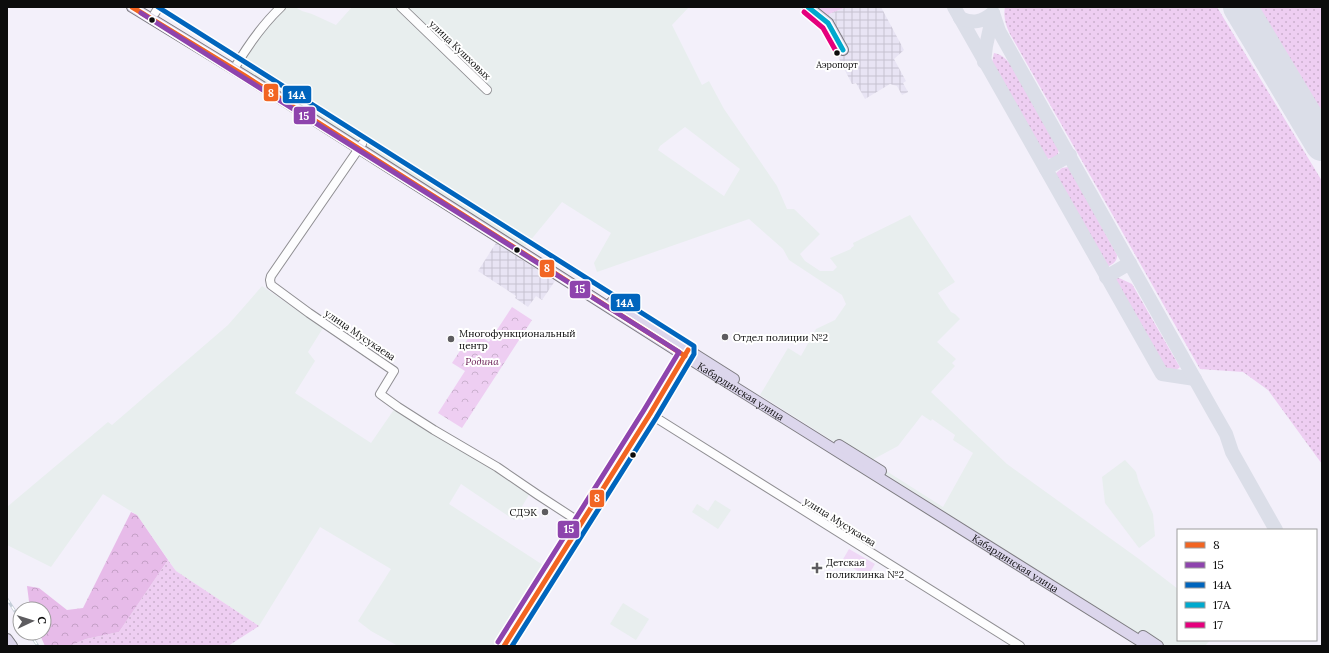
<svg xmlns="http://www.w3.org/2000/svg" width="1329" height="653" font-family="Lora,serif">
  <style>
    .industrial { fill: #e8eeee; fill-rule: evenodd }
    .grass { fill: url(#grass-dots) }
    .forest { fill: url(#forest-crowns) }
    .park { fill: url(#park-crowns) }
    .pitch { fill: #efd8f6 }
    .plaza { fill: url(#plaza-grid) }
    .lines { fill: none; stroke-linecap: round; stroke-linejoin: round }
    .taxiway { stroke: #dbdee8; stroke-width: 14 }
    .runway { stroke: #dbdee8; stroke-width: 34 }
    .minor-casing { stroke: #908f93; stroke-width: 10 }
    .major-casing { stroke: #7d7c80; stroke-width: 12 }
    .minor { stroke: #fdfdfe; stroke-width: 8 }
    .major { stroke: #dcd6ec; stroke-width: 10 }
    .rail-casing { stroke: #c3cdd7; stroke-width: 3 }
    .rail { stroke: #fff; stroke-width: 1.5; stroke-dasharray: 4.5; stroke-linecap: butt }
    .bus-1-casing { stroke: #fff; stroke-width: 8 }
    .bus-2-casing { stroke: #fff; stroke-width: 8 }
    .bus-3-casing { stroke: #fff; stroke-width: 8 }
    .bus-4-casing { stroke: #fff; stroke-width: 8 }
    .bus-5-casing { stroke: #fff; stroke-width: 8 }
    .bus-1 { stroke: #f26522; stroke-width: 5 }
    .bus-2 { stroke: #8e44ad; stroke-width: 5 }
    .bus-3 { stroke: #0065bd; stroke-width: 5 }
    .bus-4 { stroke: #00a9ce; stroke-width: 5 }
    .bus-5 { stroke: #e5007d; stroke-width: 5 }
    .bus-dot { fill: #0c0c0c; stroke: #fff; stroke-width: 1.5 }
    .poi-dot { fill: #5d5c5f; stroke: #fff; stroke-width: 1.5 }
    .labels { text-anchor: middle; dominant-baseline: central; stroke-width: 4; stroke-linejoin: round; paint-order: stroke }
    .bus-label { font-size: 9px; fill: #0c0c0c; stroke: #fff }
    .street-label { font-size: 10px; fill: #0c0c0c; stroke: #fff }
    .poi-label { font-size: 10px; fill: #0c0c0c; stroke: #fff; text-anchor: start }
    .park-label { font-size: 10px; font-style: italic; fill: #671951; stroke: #fff }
    .line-badge { stroke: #fff; stroke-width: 1.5 }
    .badge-label { font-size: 11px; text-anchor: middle; font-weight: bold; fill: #fff }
  </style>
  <defs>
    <pattern id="grass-dots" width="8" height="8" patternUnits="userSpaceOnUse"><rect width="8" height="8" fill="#eecef2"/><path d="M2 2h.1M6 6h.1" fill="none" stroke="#cbb0ce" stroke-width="1.8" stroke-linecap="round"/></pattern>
    <pattern id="forest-crowns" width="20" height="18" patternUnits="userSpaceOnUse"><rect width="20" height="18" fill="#e7bbe9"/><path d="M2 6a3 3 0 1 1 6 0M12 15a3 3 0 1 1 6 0" fill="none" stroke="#c5a0c7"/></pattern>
    <pattern id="park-crowns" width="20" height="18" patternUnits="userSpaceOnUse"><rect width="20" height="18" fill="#eecef2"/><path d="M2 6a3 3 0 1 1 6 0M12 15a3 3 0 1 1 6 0" fill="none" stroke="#cbb0ce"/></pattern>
    <pattern id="plaza-grid" width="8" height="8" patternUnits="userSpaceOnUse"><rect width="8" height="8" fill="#e8e4f4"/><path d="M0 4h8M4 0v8" fill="none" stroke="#c6c2d0"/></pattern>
  </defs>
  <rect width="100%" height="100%" fill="#f3f0fa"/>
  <g class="industrial">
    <path d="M281,7H295L302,11L312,14L336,25L352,7H689L672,25L702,85L709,81L724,109L777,186L787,209H794L820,234L800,254L805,261L820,271H833L837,267L830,258L851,249V248L854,246L853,243L910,215L955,282L938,293L951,312L955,314L960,319L937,342L956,359L952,363L955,366L931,392L1007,464L1139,559L1178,589V640H1210L1205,646H1158L760,395L788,348L801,356L816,329L835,320L846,304L842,295L789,260L783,249L749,219L597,272L594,263L611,233L562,202L525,247L237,65ZM685,127L740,169L724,196L658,150L660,146ZM922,415L931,421L932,419L955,435L953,440L973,453L943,507L880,467L872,460L898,446Z"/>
    <path d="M262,286L323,328L308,352L315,361L295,393L371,443L395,408L477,457L530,493L514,520L461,484L449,504L546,567L494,646H398L371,631L358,621L391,569L320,527L259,626L176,571L137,515L103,494L51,567L7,545V507L108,422L112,425L228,325Z"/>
    <path d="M1125,460L1136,472L1139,483L1153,514L1155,536L1139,548L1105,503L1102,477Z"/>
    <path d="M715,500L731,510L718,529L692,512L697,504L708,511Z"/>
    <path d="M623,603L649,619L636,640L610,624Z"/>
  </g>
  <g class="grass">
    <path d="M1005,7H1217L1322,181V464L1268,390L1243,372L1200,369L1010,34C1006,26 1003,16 1005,7Z"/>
    <path d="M1259,7H1322V112Z"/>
    <path d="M994,53C1002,54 1008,61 1013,67L1059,150L1057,157L1047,159L992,62Z"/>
    <path d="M1069,167L1117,255C1117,262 1113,264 1107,267L1055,174L1062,168Z"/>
    <path d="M1119,278L1132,284L1178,364L1180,367C1175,372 1170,370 1164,368L1114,279Z"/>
    <path d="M168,560L176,571L259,626L228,646H69L86,639L119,632Z"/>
  </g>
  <path class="forest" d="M131,512L137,515L168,560L119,632L86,639L69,646H45L39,633H44V609H30L27,586L39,588L67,610L83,608Z"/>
  <g class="park">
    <path d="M814,7H850L844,8L825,16Z"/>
    <path d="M512,307L532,320L462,428L438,413L465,371L452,363L473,331L489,342Z"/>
  </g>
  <path class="pitch" d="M849,549L875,564L867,577L842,561Z"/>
  <g class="plaza">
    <path d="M850,7H881L904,50L894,59L906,81L903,83L908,92L902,95L897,86L890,84L865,99L856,83L852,84L819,20L825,16L844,8Z"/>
    <path d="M496,243L555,281L542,300L536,296L528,307L515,298L516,296L478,271Z"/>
  </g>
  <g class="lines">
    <g class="taxiway">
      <path d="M954,7L1162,374L1195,379"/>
      <path d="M993,13L999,31L1214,413L1226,434L1232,452L1276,530"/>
      <path d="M960,18C973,24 982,22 993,13"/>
      <path d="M984,62L986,46L993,14"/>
      <path d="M1046,169L1070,155"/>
      <path d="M1106,277L1130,263"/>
    </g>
    <path class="runway" d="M1240,7L1322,144"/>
    <g class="minor-casing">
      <g id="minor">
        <path d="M401,7L487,90"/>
        <path d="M155,13L159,7"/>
        <path d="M234,69C248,45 261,26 281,7"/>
        <path d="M362,144L271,276L270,280L271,285L309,313L394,371L380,394L398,407L434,430L497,467L538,495L581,523"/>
        <path d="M650,414L1020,646"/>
        <path d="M504,646L650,414L688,351"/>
      </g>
    </g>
    <g class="major-casing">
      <g id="major">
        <path id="s1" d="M132,7L245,76L685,356L1148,646"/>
        <path d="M808,7L828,23L843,50"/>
        <path d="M612,302L734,379"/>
        <path d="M839,445L881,471"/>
        <path d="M1143,636L1158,646"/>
        <path d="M7,639L12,646"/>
      </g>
    </g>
    <use href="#minor" class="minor"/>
    <use href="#major" class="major"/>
    <g class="rail-casing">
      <g id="rail">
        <path d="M7,599L20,619"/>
        <path d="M29,633L38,646"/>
      </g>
    </g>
    <use href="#rail" class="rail"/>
    <g class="bus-1-casing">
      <g id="bus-1">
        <path d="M132,7L245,76L685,356"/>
        <path d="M504,646L650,414L688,350"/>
      </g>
    </g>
    <g class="bus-2-casing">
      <path id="bus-2" d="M141,13L679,352L644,410L498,642"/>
    </g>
    <g class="bus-3-casing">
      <path id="bus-3" d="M158,7L694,346V354L656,418L512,646"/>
    </g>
    <g class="bus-4-casing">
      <path id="bus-4" d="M808,7L828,23L843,50"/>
    </g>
    <g class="bus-5-casing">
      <path id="bus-5" d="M804,12L823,28L837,53"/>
    </g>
    <use href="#bus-1" class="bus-1"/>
    <use href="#bus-2" class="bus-2"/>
    <use href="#bus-3" class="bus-3"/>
    <use href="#bus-4" class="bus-4"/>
    <use href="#bus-5" class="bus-5"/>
  </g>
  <g class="bus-dot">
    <circle cx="152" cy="20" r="3.5"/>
    <circle cx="837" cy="53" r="3.5"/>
    <circle cx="517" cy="250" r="3.5"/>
    <circle cx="633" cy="455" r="3.5"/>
  </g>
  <g class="poi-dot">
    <circle cx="725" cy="337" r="4"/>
    <circle cx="451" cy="339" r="4"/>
    <circle cx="545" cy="512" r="4"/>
    <path d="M815 562h4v4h4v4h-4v4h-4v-4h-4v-4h4z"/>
  </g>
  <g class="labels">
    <g class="bus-label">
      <text x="837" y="64">Аэропорт</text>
    </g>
    <g class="street-label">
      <text transform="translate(460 50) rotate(44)">улица Кушховых</text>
      <text transform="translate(360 335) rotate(34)">улица Мусукаева</text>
      <text stroke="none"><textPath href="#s1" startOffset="720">Кабардинская улица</textPath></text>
      <text transform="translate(840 522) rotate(32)">улица Мусукаева</text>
      <text stroke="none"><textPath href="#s1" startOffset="1044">Кабардинская улица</textPath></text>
    </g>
    <g class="poi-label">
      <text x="459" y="333">Многофункциональный<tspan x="459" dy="12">центр</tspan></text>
      <text x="733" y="337">Отдел полиции №2</text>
      <text x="537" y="512" text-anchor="end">СДЭК</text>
      <text x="826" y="562">Детская<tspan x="826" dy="12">поликлинка №2</tspan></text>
    </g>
    <g class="park-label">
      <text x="482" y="361">Родина</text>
    </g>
  </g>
  <g class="line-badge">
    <rect x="263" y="83" width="16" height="19" rx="4" fill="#f26522"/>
    <rect x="282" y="85" width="30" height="19" rx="4" fill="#0065bd"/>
    <rect x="293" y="106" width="23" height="19" rx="4" fill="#8e44ad"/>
    <rect x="539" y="259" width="16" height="19" rx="4" fill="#f26522"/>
    <rect x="569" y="280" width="22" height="19" rx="4" fill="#8e44ad"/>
    <rect x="610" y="293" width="31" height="19" rx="4" fill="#0065bd"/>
    <rect x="589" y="489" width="16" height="19" rx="4" fill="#f26522"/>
    <rect x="557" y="520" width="23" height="19" rx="4" fill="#8e44ad"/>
  </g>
  <g class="badge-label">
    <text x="271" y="97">8</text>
    <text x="297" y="99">14А</text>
    <text x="304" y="120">15</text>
    <text x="547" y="272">8</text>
    <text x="580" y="293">15</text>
    <text x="625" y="307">14А</text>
    <text x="597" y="502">8</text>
    <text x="569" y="533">15</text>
  </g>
  <rect width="1329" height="653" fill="none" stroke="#0c0c0c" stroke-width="16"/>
  <rect x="1177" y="529" width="140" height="112" fill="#ffffff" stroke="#9e9e9e"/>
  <rect x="1185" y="542" width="20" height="6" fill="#f26522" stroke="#9e9e9e"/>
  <text x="1213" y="549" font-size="12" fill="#0c0c0c">8</text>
  <rect x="1185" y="562" width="20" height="6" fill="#8e44ad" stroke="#9e9e9e"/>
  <text x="1213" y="569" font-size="12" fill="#0c0c0c">15</text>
  <rect x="1185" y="582" width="20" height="6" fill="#0065bd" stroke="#9e9e9e"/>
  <text x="1213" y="589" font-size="12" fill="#0c0c0c">14А</text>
  <rect x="1185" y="602" width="20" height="6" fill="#00a9ce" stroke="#9e9e9e"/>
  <text x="1213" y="609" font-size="12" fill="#0c0c0c">17А</text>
  <rect x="1185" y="622" width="20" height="6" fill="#e5007d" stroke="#9e9e9e"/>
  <text x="1213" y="629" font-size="12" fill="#0c0c0c">17</text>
  <g transform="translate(32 621) rotate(86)"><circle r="19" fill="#ffffff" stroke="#9e9e9e"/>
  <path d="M0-3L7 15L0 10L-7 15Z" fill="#5d5c5f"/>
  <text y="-6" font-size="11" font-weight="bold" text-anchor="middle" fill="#0c0c0c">С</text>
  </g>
</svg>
